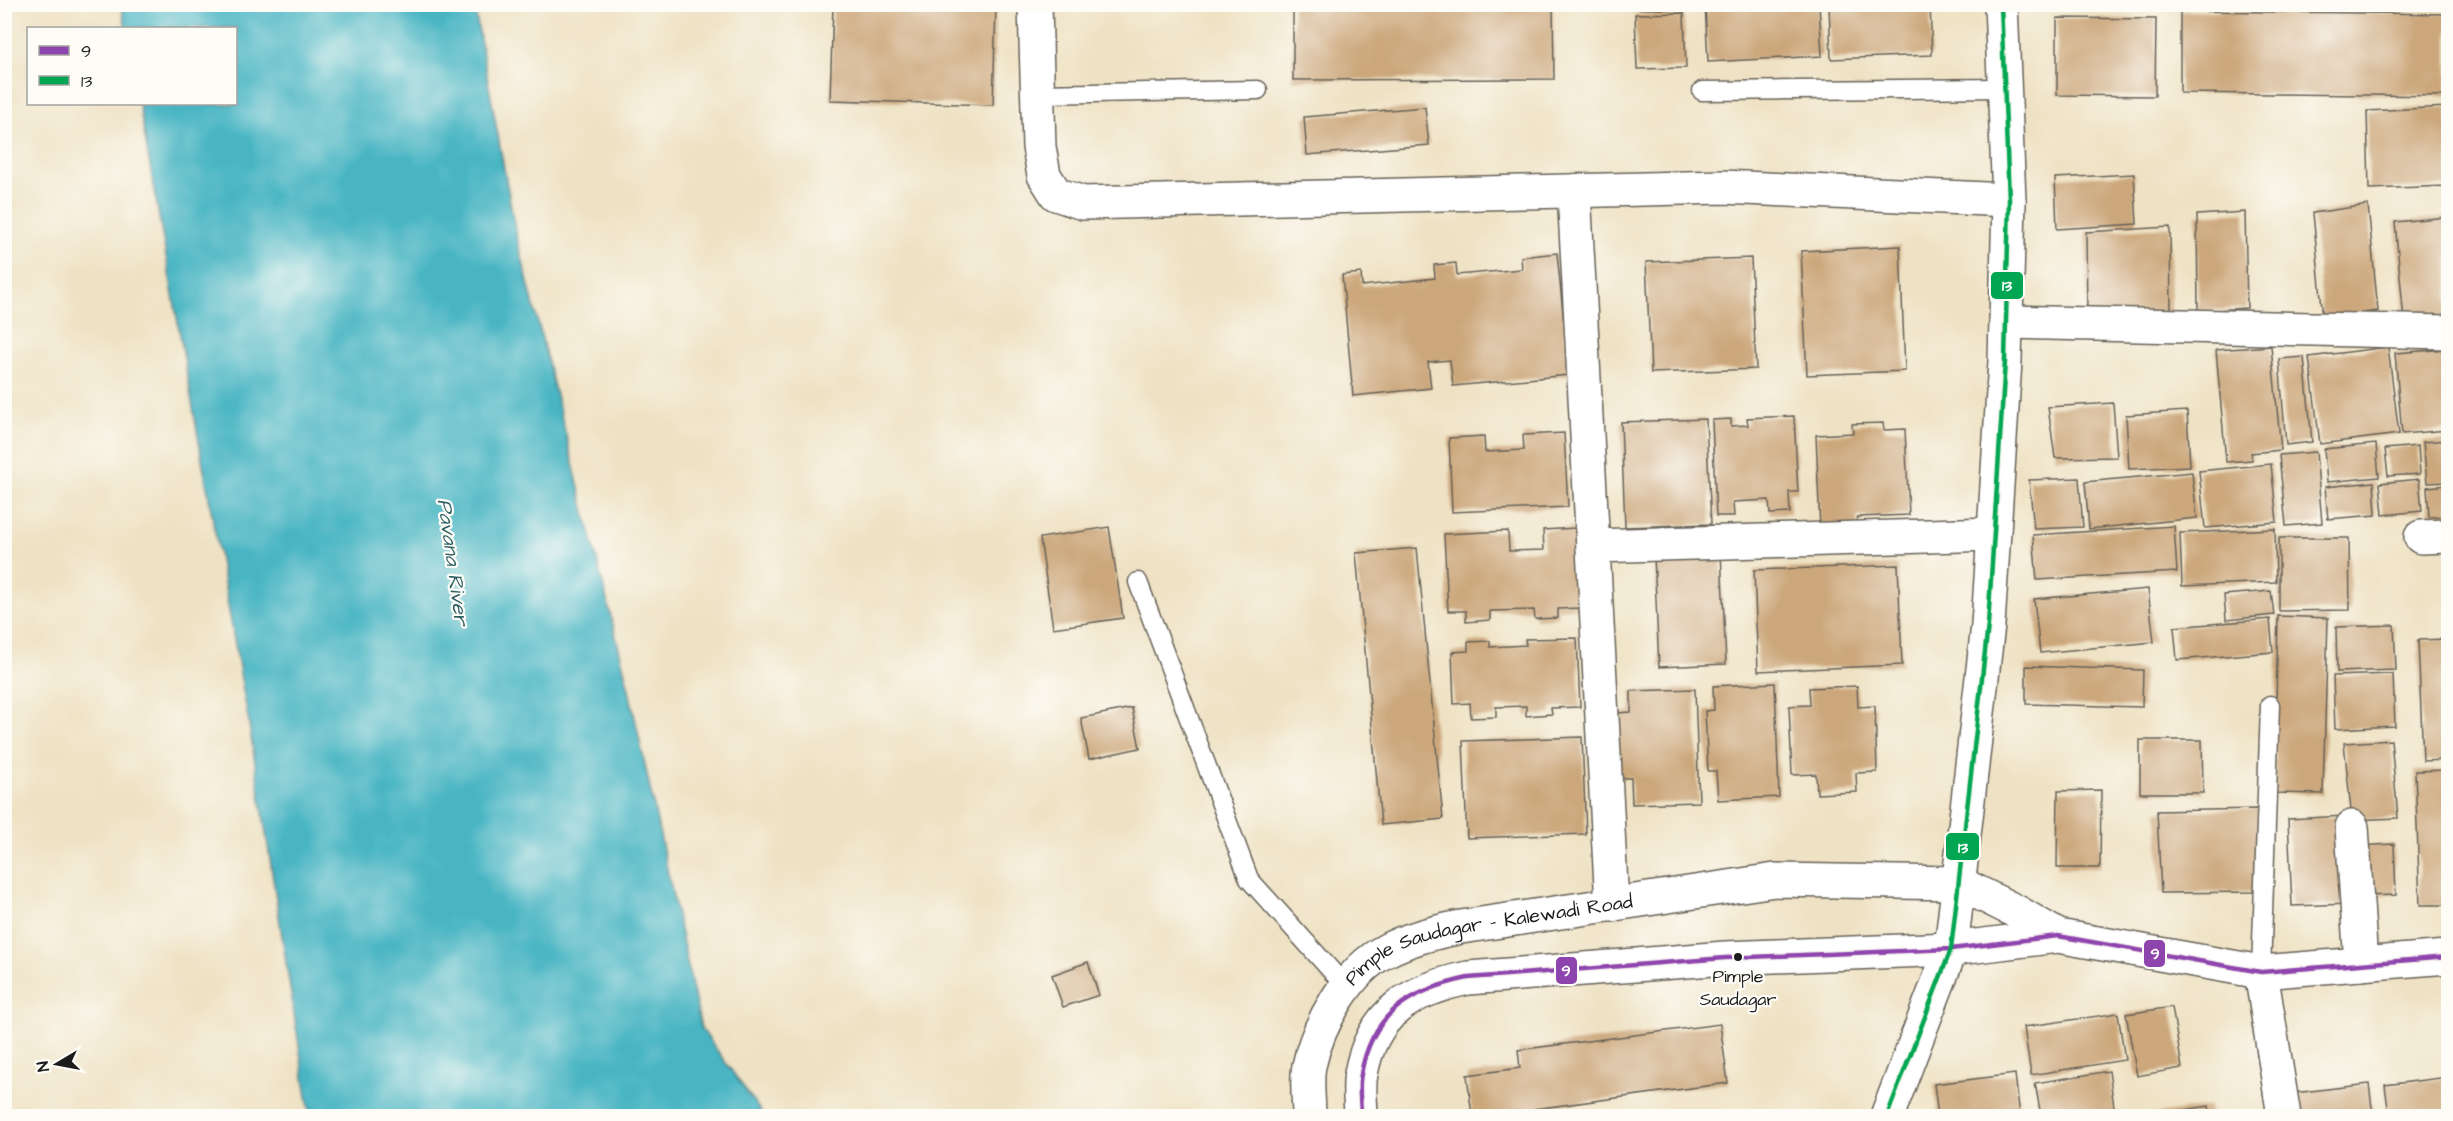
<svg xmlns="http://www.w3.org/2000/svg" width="2453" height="1121" font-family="'Architects Daughter',sans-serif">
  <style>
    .water { fill: #48b5c3; stroke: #326870; stroke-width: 1.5 }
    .building { fill: #cca77b }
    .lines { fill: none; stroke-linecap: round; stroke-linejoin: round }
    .lane-casing { stroke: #666157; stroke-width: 21 }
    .street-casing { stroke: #666157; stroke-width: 36 }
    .secondary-casing { stroke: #666157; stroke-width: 36 }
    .primary-casing { stroke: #666157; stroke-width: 36 }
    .lane { stroke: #fff; stroke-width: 18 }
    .street { stroke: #fff; stroke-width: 33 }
    .secondary { stroke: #fff; stroke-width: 33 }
    .primary { stroke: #fff; stroke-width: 33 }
    .bus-1-casing { stroke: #fdfcf7; stroke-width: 9 }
    .bus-2-casing { stroke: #fdfcf7; stroke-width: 9 }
    .bus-1 { stroke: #8e44ad; stroke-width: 4.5 }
    .bus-2 { stroke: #00a651; stroke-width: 4.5 }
    .bus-dot { fill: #1c1c1c; stroke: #fdfcf7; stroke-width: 2 }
    .labels { text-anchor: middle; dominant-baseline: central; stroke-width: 4.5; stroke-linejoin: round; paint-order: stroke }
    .bus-label { font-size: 18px; fill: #1c1c1c; stroke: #fdfcf7 }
    .street-label { font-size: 20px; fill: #1c1c1c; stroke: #fdfcf7 }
    .water-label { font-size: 21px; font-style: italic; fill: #306167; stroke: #fdfcf7 }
    .line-badge { stroke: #fdfcf7; stroke-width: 2 }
    .badge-label { font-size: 16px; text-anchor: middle; font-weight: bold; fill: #fff }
  </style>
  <rect width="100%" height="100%" fill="#fdfcf7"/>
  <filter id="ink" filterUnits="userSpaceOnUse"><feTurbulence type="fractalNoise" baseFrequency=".0167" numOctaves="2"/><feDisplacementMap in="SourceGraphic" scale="12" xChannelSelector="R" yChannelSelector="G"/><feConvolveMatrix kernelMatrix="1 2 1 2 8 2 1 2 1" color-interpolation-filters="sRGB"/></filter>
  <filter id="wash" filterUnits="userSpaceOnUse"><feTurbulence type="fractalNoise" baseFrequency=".008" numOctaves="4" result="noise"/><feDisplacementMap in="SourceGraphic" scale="24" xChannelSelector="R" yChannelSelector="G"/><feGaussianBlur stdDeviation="1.35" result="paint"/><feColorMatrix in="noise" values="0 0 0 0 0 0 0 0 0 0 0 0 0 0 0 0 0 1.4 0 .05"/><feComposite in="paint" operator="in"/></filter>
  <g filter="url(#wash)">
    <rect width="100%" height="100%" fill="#efe2c4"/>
    <path class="water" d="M121,5H474L516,234L628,685L701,1028L764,1116H310L248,718L139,104H236V28H126Z"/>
    <g id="blocks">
      <g class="building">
        <path d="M833,4L996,6L993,105L830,100Z"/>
        <path d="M1293,4H1553L1554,79L1293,80Z"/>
        <path d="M1620,4H1686V10L1620,8Z"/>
        <path d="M1705,4H1819L1822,56L1708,62Z"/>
        <path d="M1829,4H1930L1932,55L1831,59Z"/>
        <path d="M2180,11L2448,14V96L2180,93Z"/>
        <path d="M1684,13L1686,68L1637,69L1635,14Z"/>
        <path d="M2057,18L2156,19L2155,96L2057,95Z"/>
        <path d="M1425,107L1429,145L1307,155L1304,117Z"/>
        <path d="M2448,107V186L2369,189L2367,111Z"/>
        <path d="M2134,174L2137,224L2057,229L2055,178Z"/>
        <path d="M2368,205L2378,311L2323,318L2313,213Z"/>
        <path d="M2245,212L2247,308L2198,311L2197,215Z"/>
        <path d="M2448,217V327L2405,331L2395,222Z"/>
        <path d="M2170,227L2171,312L2087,316L2086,232Z"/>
        <path d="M1900,246L1905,371L1807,375L1801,251Z"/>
        <path d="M1557,253L1569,375L1453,386L1450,360L1428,362L1431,388L1353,396L1342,275L1361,273L1362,286L1435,278L1434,265L1456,263L1457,275L1522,269L1521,257Z"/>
        <path d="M1751,258L1756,369L1651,373L1646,262Z"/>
        <path d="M2271,346L2281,450L2251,453L2252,460L2226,462L2216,350Z"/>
        <path d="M2388,347L2399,434L2320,444L2309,357Z"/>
        <path d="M2448,349V430L2402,434L2395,353Z"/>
        <path d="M2304,357L2312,442L2286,445L2279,359Z"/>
        <path d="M2113,403L2117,457L2055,458L2048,407Z"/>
        <path d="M2187,411L2190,466L2129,469L2126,415Z"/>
        <path d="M1794,416L1798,492H1789L1790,513L1770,514L1769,500L1733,502L1734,516H1716L1712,420L1731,419V426L1748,425L1747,418Z"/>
        <path d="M1706,419L1711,524L1625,527L1621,422Z"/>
        <path d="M1883,423L1884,430L1905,429L1909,515L1857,517L1858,527L1820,529L1816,435L1853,433L1852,424Z"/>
        <path d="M1564,433L1568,507L1452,512L1449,438L1484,436L1485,452L1524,450L1523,435Z"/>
        <path d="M2448,440V482L2427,483L2423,442Z"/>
        <path d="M2376,444L2379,477L2327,482L2324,449Z"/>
        <path d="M2418,446L2420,474L2388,476L2385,449Z"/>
        <path d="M2316,452L2322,523L2286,526L2279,455Z"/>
        <path d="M2271,464L2277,522L2205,528L2199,471Z"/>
        <path d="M2192,472L2197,518L2089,529L2085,482Z"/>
        <path d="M2079,478L2083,527L2034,529L2029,480Z"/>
        <path d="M2419,479L2422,511L2383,515L2380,483Z"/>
        <path d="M2374,482L2376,515L2328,519L2325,487Z"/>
        <path d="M2448,485V516L2429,517L2427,487Z"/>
        <path d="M2174,526L2177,572L2037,580L2033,535Z"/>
        <path d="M1109,527L1123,618L1053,628L1040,538Z"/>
        <path d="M1576,528L1580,608L1558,609V618L1535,619L1534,610L1490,611V620L1466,622V611H1448L1444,534L1508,531L1509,551L1544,550L1543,530Z"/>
        <path d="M2275,529L2276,582L2182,586L2180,533Z"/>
        <path d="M2279,538H2349L2350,610L2279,611Z"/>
        <path d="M1417,548L1443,819L1381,825L1356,553Z"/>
        <path d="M1721,552L1726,664L1659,667L1654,555Z"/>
        <path d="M1898,565L1902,665L1758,671L1754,570Z"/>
        <path d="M2148,589L2154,642L2040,653L2034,599Z"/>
        <path d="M2271,591L2274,615L2226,620L2224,595Z"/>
        <path d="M2278,616L2328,618L2323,794L2274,793Z"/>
        <path d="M2270,619L2273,652L2177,660L2174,627Z"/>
        <path d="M2394,625L2396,670L2337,672L2336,627Z"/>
        <path d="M1577,638L1580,707L1551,708L1552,714L1526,716V706L1496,707V717L1471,718L1470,703L1454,704L1452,652L1468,651V642L1490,641V647L1526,645L1525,639Z"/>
        <path d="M2448,639V760L2423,761L2418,640Z"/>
        <path d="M2026,666L2143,670L2142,707L2026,704Z"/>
        <path d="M2393,674L2395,726L2335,729L2333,676Z"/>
        <path d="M1775,683L1779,797L1718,800L1716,771H1708L1705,711L1714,710L1713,686Z"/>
        <path d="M1857,686L1858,707L1875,706L1877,772L1856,773L1857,792L1817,794L1816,774L1792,775L1789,706L1810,705L1809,688Z"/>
        <path d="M1695,689L1699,802L1632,804L1631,778H1619L1617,713L1631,712V691Z"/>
        <path d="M1132,708L1140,748L1089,759L1081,718Z"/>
        <path d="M1582,737L1586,834L1467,838L1463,741Z"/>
        <path d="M2140,740H2202L2203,793H2140Z"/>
        <path d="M2391,740L2398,818L2352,820L2344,743Z"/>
        <path d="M2448,770V905H2420L2415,771Z"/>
        <path d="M2101,790L2100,868H2057L2058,791Z"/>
        <path d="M2258,809V892L2161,893L2157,811Z"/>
        <path d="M2346,816L2350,904L2292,906L2288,819Z"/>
        <path d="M2394,844L2396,895L2362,896L2359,846Z"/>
        <path d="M1088,962L1099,995L1063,1007L1052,975Z"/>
        <path d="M2172,1007L2182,1068L2137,1076L2126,1014Z"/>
        <path d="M2118,1013L2125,1060L2031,1075L2024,1027Z"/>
        <path d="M1720,1024L1728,1083L1534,1109L1535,1116H1472L1467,1075L1520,1068L1518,1050Z"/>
        <path d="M2109,1071L2115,1114L2098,1116H2041L2035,1083Z"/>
        <path d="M2015,1074L2020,1116H1938L1934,1084Z"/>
        <path d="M2448,1077V1116H2389L2385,1085Z"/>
        <path d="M2369,1084L2373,1116H2297L2294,1093Z"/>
        <path d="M2209,1106L2211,1116H2151V1115Z"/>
      </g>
    </g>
  </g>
  <g filter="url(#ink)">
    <use href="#blocks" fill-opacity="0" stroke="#666157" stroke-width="1.5"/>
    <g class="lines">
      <g class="lane-casing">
        <g id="lane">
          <path d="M1702,91L2003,88"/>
          <path d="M1037,94L1258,90"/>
          <path d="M1138,582L1249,879L1346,987"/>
          <path d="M2261,972L2270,705"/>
        </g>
      </g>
      <g class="street-casing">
        <g id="street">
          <path d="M1035,4L1039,147L1044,175L1056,194L1083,203L1723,187L2009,200"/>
          <path d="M1574,191L1612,905"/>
          <path d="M2006,322L2448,332"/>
          <path d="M2421,537L2448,536"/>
          <path d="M1593,546L1993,534"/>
          <path d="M2352,827L2361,964"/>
          <path d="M2261,972L2284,1116"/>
          <path d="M1887,1116L1951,949"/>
        </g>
      </g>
      <g class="secondary-casing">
        <g id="secondary">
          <path id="s1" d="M1309,1116C1309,1101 1306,1081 1309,1066C1318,1024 1348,970 1387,950C1410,938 1435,932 1461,927L1775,880L1959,883L2017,912L2058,936"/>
          <path d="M1361,1116C1361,1103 1358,1087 1361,1074C1372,1012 1411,990 1468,978L1725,958L1951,949L2058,936L2261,972L2448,957"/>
        </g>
      </g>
      <g class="primary-casing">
        <path id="primary" d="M1951,949L1988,625L2005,361L2009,200L2001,4"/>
      </g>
      <use href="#lane" class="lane"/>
      <use href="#street" class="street"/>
      <use href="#secondary" class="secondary"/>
      <use href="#primary" class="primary"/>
      <g class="bus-1-casing">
        <path id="bus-1" d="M1361,1116C1361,1103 1358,1087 1361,1074C1372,1012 1411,990 1468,978L1725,958L1951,949L2058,936L2261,972L2448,957"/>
      </g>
      <g class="bus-2-casing">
        <path id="bus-2" d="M1887,1116L1951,949L1988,625L2005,361L2009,200L2001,4"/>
      </g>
      <use href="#bus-1" class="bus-1"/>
      <use href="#bus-2" class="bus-2"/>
    </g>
  </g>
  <circle class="bus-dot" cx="1738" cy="957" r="5"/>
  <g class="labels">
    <g class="bus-label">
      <text x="1738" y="976">Pimple<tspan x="1738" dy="23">Saudagar</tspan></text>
    </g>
    <g class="street-label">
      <text stroke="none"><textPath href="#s1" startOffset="294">Pimple Saudagar - Kalewadi Road</textPath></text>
    </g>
    <g class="water-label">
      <text transform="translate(453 562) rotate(82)">Pavana River</text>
    </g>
  </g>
  <g class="line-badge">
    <rect x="1990" y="271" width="34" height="29" rx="6" fill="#00a651"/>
    <rect x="1945" y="832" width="35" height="29" rx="6" fill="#00a651"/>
    <rect x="2143" y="939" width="23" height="29" rx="6" fill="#8e44ad"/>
    <rect x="1555" y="956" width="23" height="29" rx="6" fill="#8e44ad"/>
  </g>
  <g class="badge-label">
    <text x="2007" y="291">13</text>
    <text x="1963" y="853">13</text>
    <text x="2155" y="959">9</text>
    <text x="1566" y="976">9</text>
  </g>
  <rect width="2453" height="1121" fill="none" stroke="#fdfcf7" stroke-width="24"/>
  <rect x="27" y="27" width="210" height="78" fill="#fdfcf7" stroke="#a3a29f" stroke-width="1.5"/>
  <rect x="39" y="46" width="30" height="9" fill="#8e44ad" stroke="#a3a29f" stroke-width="1.5"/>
  <text x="81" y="57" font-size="18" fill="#1c1c1c">9</text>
  <rect x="39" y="76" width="30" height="9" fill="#00a651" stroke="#a3a29f" stroke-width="1.5"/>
  <text x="81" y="87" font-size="18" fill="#1c1c1c">13</text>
  <g transform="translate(57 1064) rotate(260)" stroke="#fdfcf7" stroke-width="4.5" paint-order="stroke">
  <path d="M0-4.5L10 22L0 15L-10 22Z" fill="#1c1c1c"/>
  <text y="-9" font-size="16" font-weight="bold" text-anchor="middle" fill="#1c1c1c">N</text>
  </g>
</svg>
